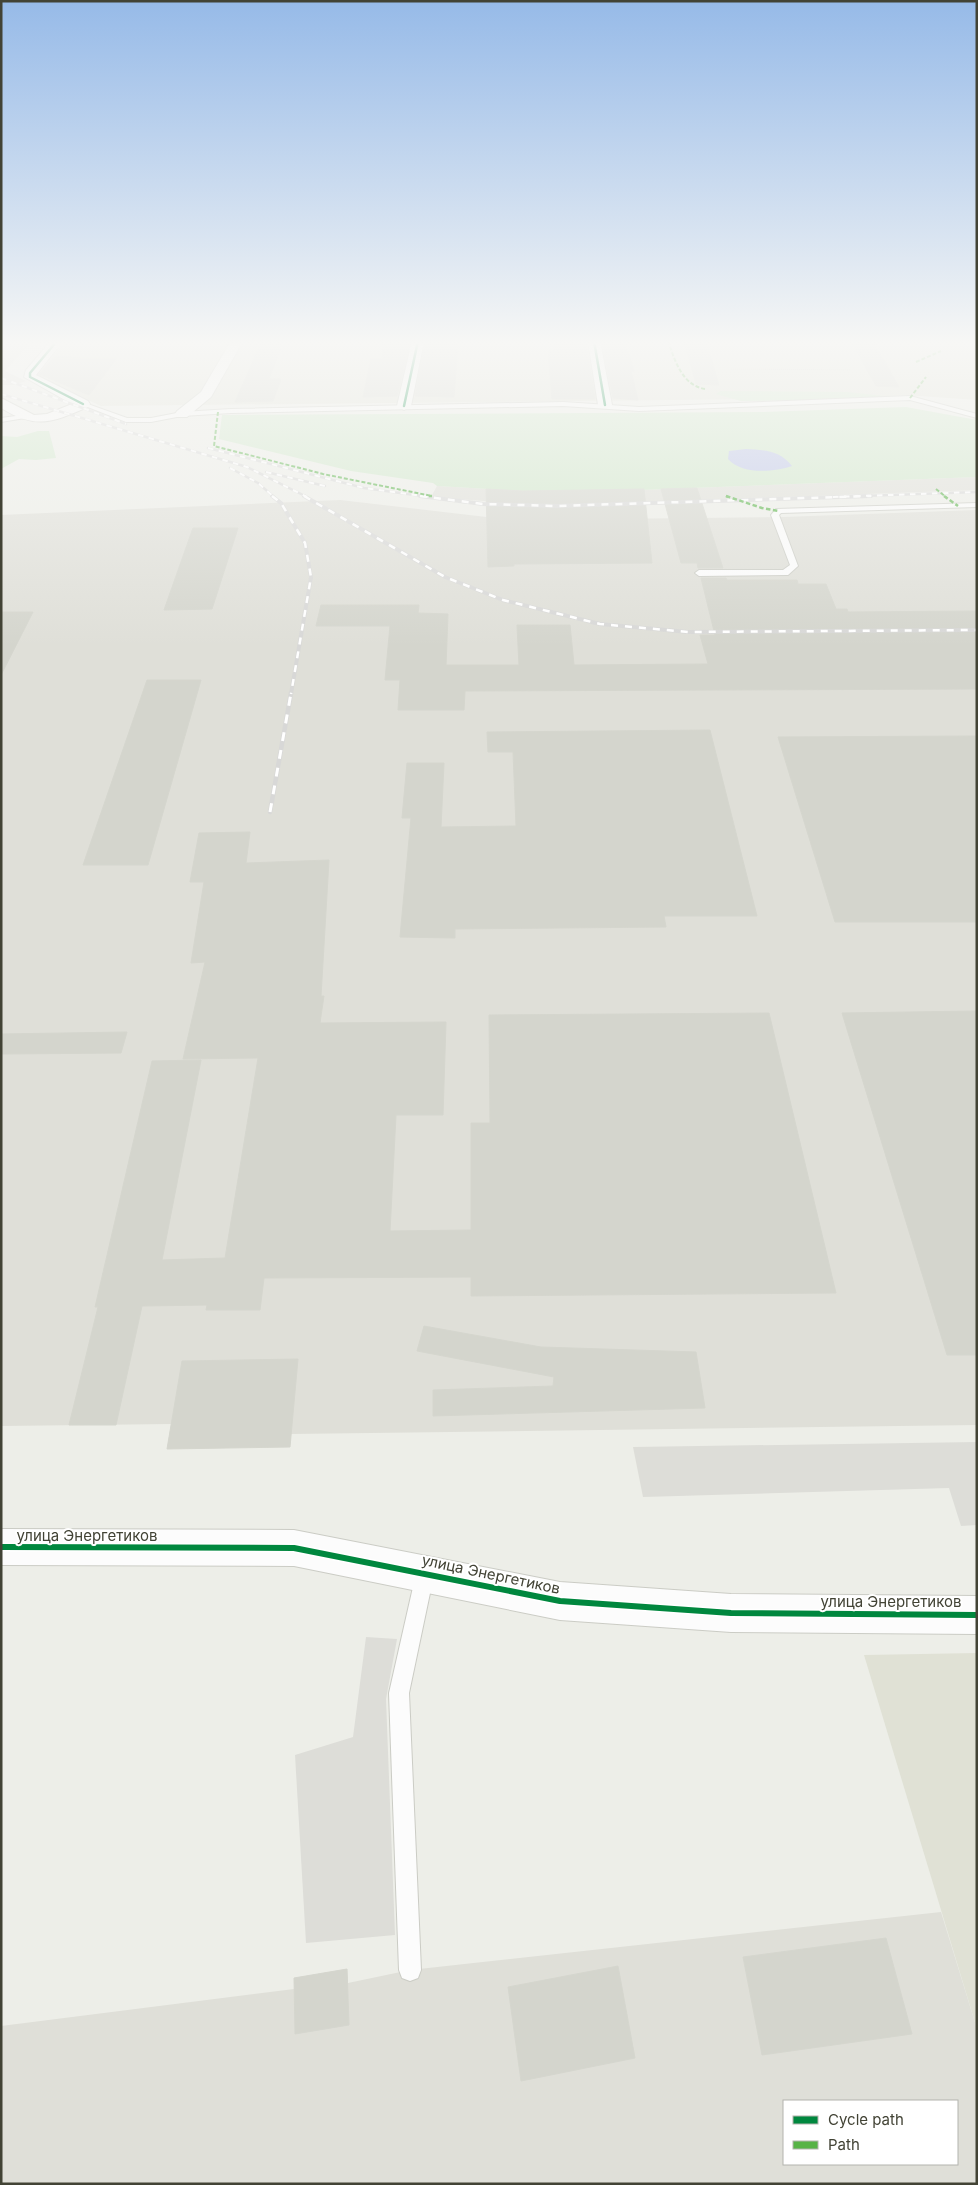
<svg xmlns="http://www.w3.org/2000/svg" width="978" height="2185" font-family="Inter,sans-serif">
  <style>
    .residential { fill: #e0e1d5 }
    .industrial { fill: #dfdfd8; fill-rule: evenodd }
    .green { fill: #cfe7c9 }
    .parking { fill: #ddddd8 }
    .water { fill: #bbc3e9 }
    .building { fill: #d4d5cd; stroke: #d5d6ce }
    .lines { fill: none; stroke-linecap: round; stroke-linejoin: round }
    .lane-casing { stroke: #cbccc5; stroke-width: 2 }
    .street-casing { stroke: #cbccc5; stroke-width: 2 }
    .path { stroke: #cbccc6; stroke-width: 1; stroke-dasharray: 1 1; stroke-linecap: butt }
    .lane { fill: #fcfcfc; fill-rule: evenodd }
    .street { fill: #fcfcfc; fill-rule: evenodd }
    .rail-far2-casing { stroke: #d8d8d7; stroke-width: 2.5 }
    .rail-far1-casing { stroke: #d8d8d7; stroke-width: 4 }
    .rail-casing { stroke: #d8d8d7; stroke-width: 4.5 }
    .rail-far2 { stroke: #fff; stroke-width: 2; stroke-dasharray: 5.5; stroke-linecap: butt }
    .rail-far1 { stroke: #fff; stroke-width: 2.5; stroke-dasharray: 7; stroke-linecap: butt }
    .rail { stroke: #fff; stroke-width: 3; stroke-dasharray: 9; stroke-linecap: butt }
    .quiet-far1 { stroke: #57b346; stroke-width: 2; stroke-dasharray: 4 2; stroke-linecap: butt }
    .quiet { stroke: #57b346; stroke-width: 2.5; stroke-dasharray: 4.5 2.5; stroke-linecap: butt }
    .cycleway-far1-casing { stroke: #fff; stroke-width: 4 }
    .cycleway-casing { stroke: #fff; stroke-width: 9 }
    .cycleway-far1 { stroke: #00873e; stroke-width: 2.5 }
    .cycleway { stroke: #00873e; stroke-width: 6 }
    .labels { text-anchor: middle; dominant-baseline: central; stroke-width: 4; stroke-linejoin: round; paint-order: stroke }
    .near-street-label { font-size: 15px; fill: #424335; stroke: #fff }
  </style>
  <rect width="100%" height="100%" fill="#edeee8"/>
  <g class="residential">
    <path d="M66,341H977V400L905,395L857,398L101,406L36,376Z"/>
    <path d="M977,1653V2029L864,1655Z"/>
  </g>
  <g class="industrial">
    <path d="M1,341H32L5,371L26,381L14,385H1Z"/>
    <path d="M977,477V490L613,503L523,504L431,497L437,486L523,491H613Z"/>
    <path d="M340,500L513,520L783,517L977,510V1425L291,1434L290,1447L167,1449L171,1424L1,1426V515Z"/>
    <path d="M941,1912L977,2029V2184H1V2026L294,1989V1978L347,1969L348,1983L410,1970ZM784,2101H957V2164H784Z"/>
  </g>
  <g class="green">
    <path d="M720,391L847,392L884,396L857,400L741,401L716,394Z"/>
    <path d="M906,407L977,420V477L613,491H523L437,486L433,483L351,471L219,439L222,415L763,412Z"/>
    <path d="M38,431H49L56,458L36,460L19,459L1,469V436L17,437Z"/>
  </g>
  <g class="parking">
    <path d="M977,1442V1525L961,1526L949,1488L643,1497L633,1447Z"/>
    <path d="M366,1637L397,1639L386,1699L395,1935L306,1943L295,1755L353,1737Z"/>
  </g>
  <path class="water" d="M746,449C764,450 780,450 792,466C774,472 742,475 728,459L729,451Z"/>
  <g class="building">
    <path d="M604,341H625L634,371H631L638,400L613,398L602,343H605Z"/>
    <path d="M684,341H706L719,385L696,384Z"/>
    <path d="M851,341H873L899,387L876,386Z"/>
    <path d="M410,343L397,396L363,397L371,358L382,359L383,344Z"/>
    <path d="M425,343L458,344L454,397L415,396Z"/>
    <path d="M552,343H586L595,399H552L548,350H554Z"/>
    <path d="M260,345H282L269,379H281L273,401L235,402Z"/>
    <path d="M56,356L81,358H117L89,395L39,374Z"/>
    <path d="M697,488L723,568H698L697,563H681L661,489Z"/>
    <path d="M486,489L523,491L644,489L652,563L514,564V566L488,567Z"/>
    <path d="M193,528H238L212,609L164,610Z"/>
    <path d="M701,578H726L727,580H797L798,584H826L836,609H847L848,612L977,611V689L465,691L464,710H398L400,680H385L390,626H316L321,605H419L418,613L448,614L446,665H519L517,625H570L574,665L708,664L700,635H715Z"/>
    <path d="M1,612H33L1,675Z"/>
    <path d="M147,680H201L148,865H83Z"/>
    <path d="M710,730L757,916H664L666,927L455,929V938L400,937L411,818H402L407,763H444L441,827L516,826L513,752H488L487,732Z"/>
    <path d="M977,736V922H835L778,737Z"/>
    <path d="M250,832L246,863L329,860L321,996H324L320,1023L446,1022L443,1115H396L390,1231L471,1230V1123H490L489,1015L769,1013L836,1293L471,1296V1277L264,1278L260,1310H206L207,1305L142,1306L116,1425H69L98,1307H95L152,1061L201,1060L162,1260L225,1258L258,1058L183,1059L205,962L191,963L204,882H190L199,833Z"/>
    <path d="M977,1011V1355H947L842,1013Z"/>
    <path d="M127,1032L121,1053L1,1054V1034Z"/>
    <path d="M424,1326L541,1347L696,1352L705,1408L433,1416V1390L553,1386L554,1377L417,1351Z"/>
    <path d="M298,1359L290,1447L167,1449L182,1361Z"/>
    <path d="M886,1938L912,2034L762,2055L743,1957Z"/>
    <path d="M618,1966L635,2058L521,2081L508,1987Z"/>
    <path d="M347,1969L349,2025L295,2034L294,1978Z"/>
  </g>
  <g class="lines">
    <g class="lane-casing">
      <g id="lane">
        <path d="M910,396L977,414V418L910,400L639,411L563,406L231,413L182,416L151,422H126L80,404L85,403L127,418H151L182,412L231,409L563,402L639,407Z"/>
        <path d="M23,415L25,416V418L1,422V418Z"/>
        <path d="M977,503V507L781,513L779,515L798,566L788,575L699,576L695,573L699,570H783L790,565L771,515L776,509Z"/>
        <path d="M425,1565L432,1567L434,1574L409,1693L421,1970L418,1978L410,1981L402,1978L399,1970L389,1693L416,1574L418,1567Z"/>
      </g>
    </g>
    <g class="street-casing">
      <g id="street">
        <path d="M51,341H63L36,375L88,401L90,404L88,407C53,422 36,430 1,408V398L34,415L47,414L72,404L24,377L26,370Z"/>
        <path d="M231,341H243L211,397L187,417H177L175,414L177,411L201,392Z"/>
        <path d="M412,341H424L411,406L404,410L397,406Z"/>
        <path d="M588,341H600L612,405L610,408H600L598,405Z"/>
        <path d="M1,1529L294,1530L560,1582L731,1594L977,1596V1634L731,1632L560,1620L294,1566L1,1565Z"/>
      </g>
    </g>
    <path class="path" d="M731,369L850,370"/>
    <use href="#lane" class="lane"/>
    <use href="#street" class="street"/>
    <g class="rail-far2-casing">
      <g id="rail-far2">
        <path d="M1,378L126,424"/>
        <path d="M1,394L247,467L307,497"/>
        <path d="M208,448L364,488L429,497"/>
        <path d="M230,468L258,483L274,497"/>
        <path d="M266,472L325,486"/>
        <path d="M833,497L977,492"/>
      </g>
    </g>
    <g class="rail-far1-casing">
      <g id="rail-far1">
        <path d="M272,496L281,503L305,543L311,577L291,694"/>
        <path d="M304,496L445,577L503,600L600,624L688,632L977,630"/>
        <path d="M420,496L483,504L557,506L871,496"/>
      </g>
    </g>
    <g class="rail-casing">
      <path id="rail" d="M270,812L291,693"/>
    </g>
    <use href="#rail-far2" class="rail-far2"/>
    <use href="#rail-far1" class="rail-far1"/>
    <use href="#rail" class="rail"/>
    <g class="quiet-far1">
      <path d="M668,341C675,361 682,385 705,389"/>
      <path d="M916,362L941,351"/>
      <path d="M910,398L926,377"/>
      <path d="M218,412L214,446L323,474L432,496"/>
      <path d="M936,489L946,497"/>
      <path d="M726,496L728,497"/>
    </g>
    <g class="quiet">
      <path d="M429,496H432"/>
      <path d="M726,496L762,508L779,511"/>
      <path d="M944,496L958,506"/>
    </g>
    <g class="cycleway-far1-casing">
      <g id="cycleway-far1">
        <path d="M57,341L30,373V377L83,404"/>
        <path d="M594,341L605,405"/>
        <path d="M404,406L418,341"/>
      </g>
    </g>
    <g class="cycleway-casing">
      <path id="cycleway" d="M1,1547L294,1548L560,1601L731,1613L977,1615"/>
    </g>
    <use href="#cycleway-far1" class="cycleway-far1"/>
    <use href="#cycleway" class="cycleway"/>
  </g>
  <linearGradient id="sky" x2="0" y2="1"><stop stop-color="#96bae8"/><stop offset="0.53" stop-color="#f7f7f5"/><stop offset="1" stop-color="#f7f7f5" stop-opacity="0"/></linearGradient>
  <rect width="978" height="647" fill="url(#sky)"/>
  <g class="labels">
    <g class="near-street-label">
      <text x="87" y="1535">улица Энергетиков</text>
      <text transform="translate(491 1574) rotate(12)">улица Энергетиков</text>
      <text x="891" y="1601">улица Энергетиков</text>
    </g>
  </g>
  <rect width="978" height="2185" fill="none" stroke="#424335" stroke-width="5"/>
  <rect x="783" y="2100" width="175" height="65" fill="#ffffff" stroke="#b3b4ae"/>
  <rect x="793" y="2116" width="25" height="8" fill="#00873e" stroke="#b3b4ae"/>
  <text x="828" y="2125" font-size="15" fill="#424335">Cycle path</text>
  <rect x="793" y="2141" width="25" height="8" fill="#57b346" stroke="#b3b4ae"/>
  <text x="828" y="2150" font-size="15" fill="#424335">Path</text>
</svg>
